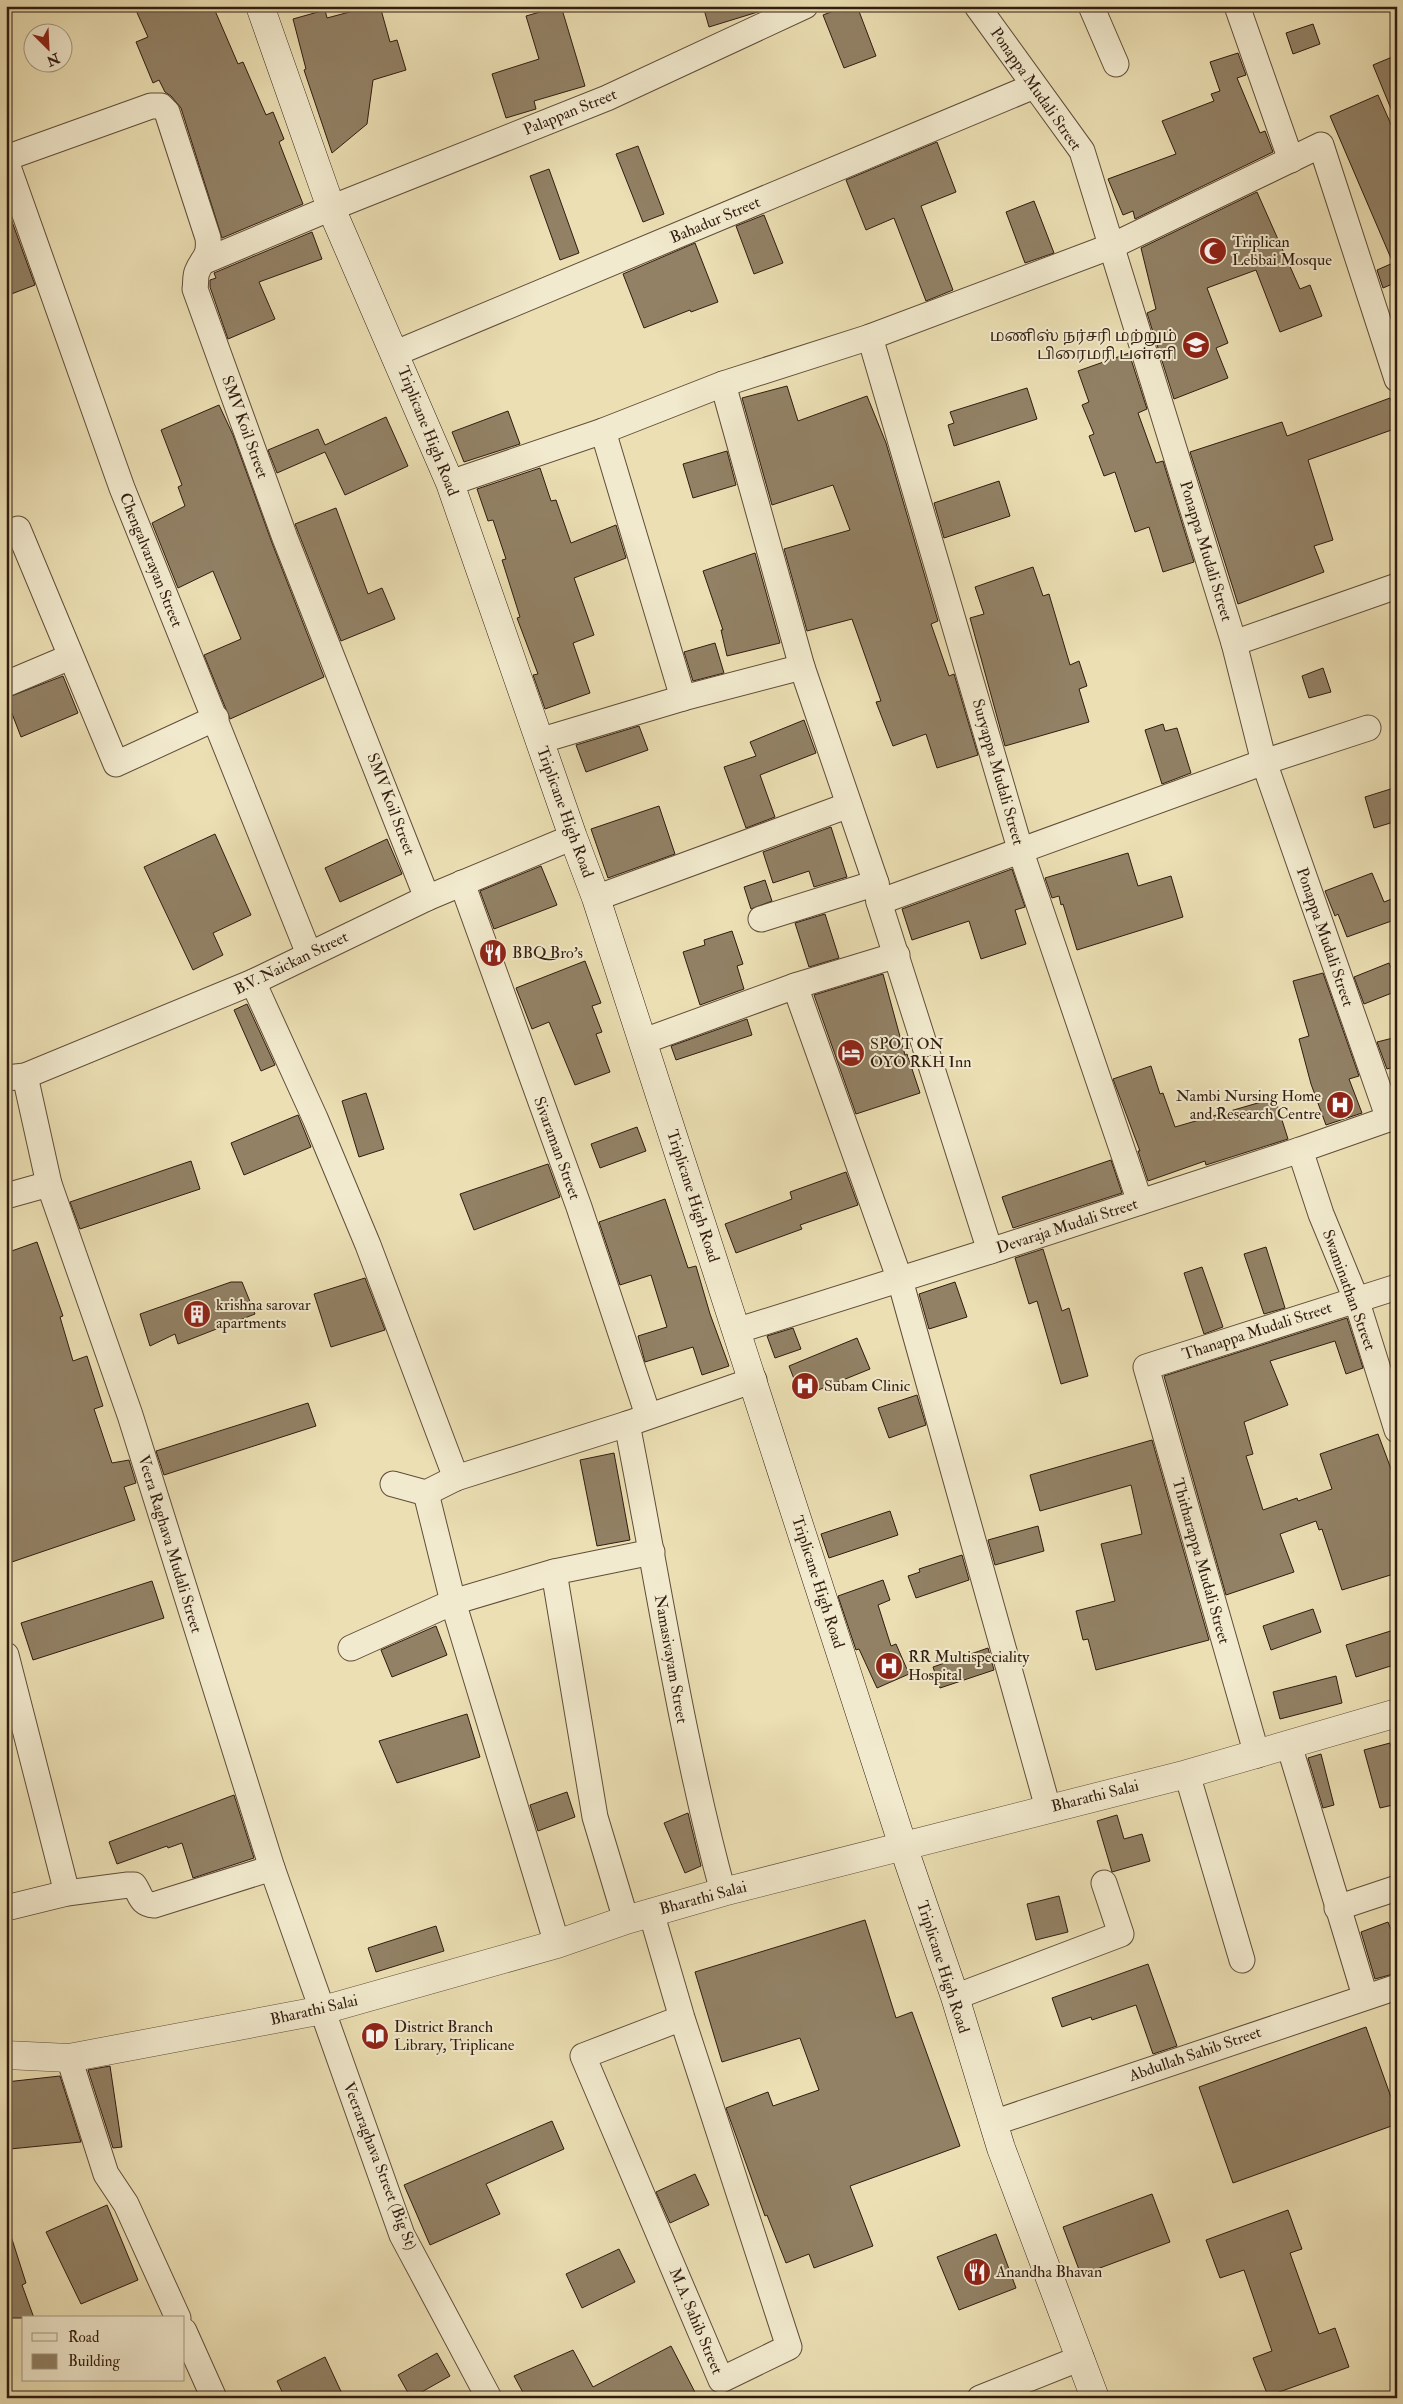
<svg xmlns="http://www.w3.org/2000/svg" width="1403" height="2404" font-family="'IM FELL Double Pica','Noto Serif Tamil',serif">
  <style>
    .building { fill: #928165; stroke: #311c10 }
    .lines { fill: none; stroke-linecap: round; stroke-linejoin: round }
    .minor-casing { stroke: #604d39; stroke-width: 27 }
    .tertiary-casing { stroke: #604d39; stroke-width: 29 }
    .secondary-casing { stroke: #311c10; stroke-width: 29 }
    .minor { stroke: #f2eace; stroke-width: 25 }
    .tertiary { stroke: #f2eace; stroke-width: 28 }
    .secondary { stroke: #f2eace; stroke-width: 28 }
    .labels { text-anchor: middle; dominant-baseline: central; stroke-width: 4; stroke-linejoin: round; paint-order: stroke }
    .street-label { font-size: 16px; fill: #311c10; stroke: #f2eace }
    .poi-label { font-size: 16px; fill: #311c10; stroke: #f2eace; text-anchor: start }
  </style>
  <rect width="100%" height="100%" fill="#ebdfb3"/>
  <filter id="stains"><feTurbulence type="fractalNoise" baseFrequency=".004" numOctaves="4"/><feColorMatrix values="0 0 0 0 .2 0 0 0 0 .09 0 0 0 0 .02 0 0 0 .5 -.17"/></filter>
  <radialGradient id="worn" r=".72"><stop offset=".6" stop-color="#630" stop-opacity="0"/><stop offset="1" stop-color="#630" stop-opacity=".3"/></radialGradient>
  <g class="building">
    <path d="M134,6H213L238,64L243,62L266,115L273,112L284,139L279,142L303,204L222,238L181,108L171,96L165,92L159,80L153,83L136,42L148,37Z"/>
    <path d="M372,6H380L390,42L397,40L406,70L373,80L367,124L332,153L304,70L306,69L293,19L325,10L327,18Z"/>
    <path d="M561,6L585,86L534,101L536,109L506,118L492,74L539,59L526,16Z"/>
    <path d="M703,6H760L761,11L709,27Z"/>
    <path d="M847,6H857L876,56L844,68L823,15Z"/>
    <path d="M1313,24L1320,44L1293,54L1286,33Z"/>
    <path d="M1238,53L1246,75L1237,78L1260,133L1265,131L1273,152L1135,219L1133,211L1123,215L1108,179L1176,154L1162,121L1214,101L1211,94L1220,91L1210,62Z"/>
    <path d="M1397,55V121H1396L1373,65Z"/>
    <path d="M1378,95L1397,138V282L1383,288L1377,270L1393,263L1330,116Z"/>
    <path d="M937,142L956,192L921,206L953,290L926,301L894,218L866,230L846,180Z"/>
    <path d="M638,146L664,214L643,222L616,154Z"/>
    <path d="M549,169L579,253L560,260L530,176Z"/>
    <path d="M1257,192L1300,289L1310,285L1322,316L1280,332L1256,270L1207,288L1228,343L1216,348L1228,378L1174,399L1147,313L1156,309L1141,248Z"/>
    <path d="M1034,201L1054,253L1025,263L1006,212Z"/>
    <path d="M6,205L35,285L6,296Z"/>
    <path d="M764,215L783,263L754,274L736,226Z"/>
    <path d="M312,232L322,259L259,282L275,319L228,339L210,287V280L216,278L214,273Z"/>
    <path d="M695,243L718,302L691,312L690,310L644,328L623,274Z"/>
    <path d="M1129,353L1147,409L1138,413L1156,463L1163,461L1194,562L1163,572L1149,527L1135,532L1115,472L1104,476L1089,436L1094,434L1082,405L1089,402L1078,371Z"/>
    <path d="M787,386L798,421L867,396L886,443L938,621L931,624L949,676L954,674L978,755L937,768L926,734L893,746L876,702L881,701L852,619L807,631L784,549L850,530L833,485L772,505L742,398Z"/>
    <path d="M1027,388L1037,419L954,446L948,425L954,423L950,412Z"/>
    <path d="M1390,398L1397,416V428L1308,460L1333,540L1314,546L1324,572L1238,604L1190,452L1282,422L1287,436Z"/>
    <path d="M219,405L233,435L272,543L324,677L230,719L204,655L241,639L213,571L178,588L152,523L185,506L178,487L182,485L161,430Z"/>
    <path d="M508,411L520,444L464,462L452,432Z"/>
    <path d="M386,417L408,466L345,495L325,452L277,473L268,450L318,429L325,445Z"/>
    <path d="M727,451L736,485L693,498L683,464Z"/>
    <path d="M540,468L551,501L556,500L571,543L616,525L626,558L574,578L594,635L573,643L590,693L545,709L533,675L538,674L517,618L520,617L502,560L506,559L493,520L488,521L477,489Z"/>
    <path d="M999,481L1010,516L944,538L934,503Z"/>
    <path d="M336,508L368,594L382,588L395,619L341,641L295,524Z"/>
    <path d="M755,553L780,643L727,656L721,630H723L703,571Z"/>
    <path d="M1033,567L1043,596L1049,594L1070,665L1079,661L1087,686L1079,689L1089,722L1005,746L970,618L984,614L975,587Z"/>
    <path d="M715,643L724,673L693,681L684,652Z"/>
    <path d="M1323,668L1331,692L1309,698L1302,676Z"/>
    <path d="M63,676L78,713L21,737L6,698Z"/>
    <path d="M804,720L816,753L760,775L775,817L746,828L724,767L756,756L750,742Z"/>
    <path d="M1163,724L1165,731L1177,728L1191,773L1162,784L1145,730Z"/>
    <path d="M639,726L648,750L586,772L576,745Z"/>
    <path d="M1397,787V821L1374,828L1365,797Z"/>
    <path d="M659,806L675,854L608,878L591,829Z"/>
    <path d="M831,827L847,877L814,887L809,871L773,883L763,852Z"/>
    <path d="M215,834L251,915L213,933L223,955L193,970L144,867Z"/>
    <path d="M387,839L402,874L340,902L325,868Z"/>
    <path d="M1128,853L1138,886L1171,876L1183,917L1077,950L1063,904L1061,905L1059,896L1052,898L1045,878Z"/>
    <path d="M541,866L557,905L494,929L480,891Z"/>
    <path d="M1012,869L1025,907L1015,910L1026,944L981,959L969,921L912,940L902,909Z"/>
    <path d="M1372,873L1384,902L1397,897V919L1347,937L1338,914L1335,916L1325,891Z"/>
    <path d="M765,880L772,901L751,909L744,887Z"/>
    <path d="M825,914L839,958L809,967L795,923Z"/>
    <path d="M732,931L743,964L737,966L744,989L700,1005L683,952L705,945L704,940Z"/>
    <path d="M585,961L601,1003L592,1006L602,1032L596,1034L610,1072L575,1085L549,1022L532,1029L516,988Z"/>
    <path d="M1389,963L1397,981V991L1364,1004L1354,977Z"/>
    <path d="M1323,973L1359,1076L1349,1079L1362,1113L1326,1125L1311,1084L1299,1039L1309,1036L1293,981Z"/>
    <path d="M883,974L905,1055L907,1054L920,1093L856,1114L814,995Z"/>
    <path d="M247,1004L275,1065L261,1071L234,1010Z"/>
    <path d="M747,1019L752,1035L676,1060L671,1046Z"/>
    <path d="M1397,1037V1066L1387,1069L1377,1042Z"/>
    <path d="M1151,1066L1160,1094L1163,1093L1175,1127L1275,1098L1288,1139L1206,1165L1205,1161L1148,1181L1138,1151H1140L1113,1079Z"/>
    <path d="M366,1093L384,1149L359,1157L342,1101Z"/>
    <path d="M298,1115L311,1147L244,1175L231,1143Z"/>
    <path d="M637,1127L646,1151L600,1168L591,1144Z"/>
    <path d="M1111,1160L1122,1193L1013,1228L1002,1197Z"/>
    <path d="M191,1161L200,1189L80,1229L70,1202Z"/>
    <path d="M548,1164L560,1197L474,1230L460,1194Z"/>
    <path d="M846,1172L858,1205L800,1225L802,1229L736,1253L725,1224L792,1199L790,1192Z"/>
    <path d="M665,1199L688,1268L696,1266L710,1314L729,1366L702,1375L693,1347L645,1362L638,1336L667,1327L651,1275L620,1285L599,1222Z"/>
    <path d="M37,1242L63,1316L60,1317L73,1361L87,1356L103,1406L94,1409L112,1463L129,1460L136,1483L124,1487L135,1520L6,1564V1253Z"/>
    <path d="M1266,1247L1285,1308L1264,1314L1244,1254Z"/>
    <path d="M1043,1249L1062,1311L1069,1308L1088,1376L1061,1384L1037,1301L1029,1304L1015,1258Z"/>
    <path d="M1202,1267L1223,1327L1204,1334L1184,1273Z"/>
    <path d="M365,1278L385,1330L331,1347L314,1294Z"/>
    <path d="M231,1282H242L255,1314L178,1344L175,1334L150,1346L140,1314Z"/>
    <path d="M955,1282L967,1317L929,1329L919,1294Z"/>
    <path d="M1347,1318L1363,1368L1346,1374L1335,1341L1270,1361L1288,1405L1244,1422L1253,1454L1246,1456L1263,1510L1297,1498L1298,1501L1332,1489L1320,1454L1378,1434L1397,1485V1573L1342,1590L1322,1529L1319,1530L1316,1521L1280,1534L1294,1572L1226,1595L1164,1376Z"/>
    <path d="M793,1328L801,1349L775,1358L767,1336Z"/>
    <path d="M857,1338L870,1369L801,1397L789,1366Z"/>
    <path d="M917,1395L926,1425L889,1438L878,1408Z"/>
    <path d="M308,1403L316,1426L164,1475L156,1451Z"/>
    <path d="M1152,1440L1209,1640L1096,1670L1088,1639L1083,1640L1076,1611L1115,1601L1101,1544L1142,1534L1131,1485L1040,1511L1030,1475Z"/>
    <path d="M614,1453L630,1540L597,1546L580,1460Z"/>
    <path d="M890,1511L898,1535L829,1558L821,1534Z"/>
    <path d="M1038,1526L1044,1551L995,1565L988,1540Z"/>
    <path d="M962,1555L969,1580L916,1598L908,1576L920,1572L919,1569Z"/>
    <path d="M883,1580L890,1600L878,1605L891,1646L896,1644L909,1674L877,1688L859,1649L856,1650L838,1596Z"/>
    <path d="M152,1581L164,1618L33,1660L21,1623Z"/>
    <path d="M1313,1609L1321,1632L1271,1650L1263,1626Z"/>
    <path d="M436,1626L447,1655L392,1677L381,1650Z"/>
    <path d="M1397,1629V1664L1356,1677L1346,1645Z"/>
    <path d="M988,1648L994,1670L940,1688L933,1667Z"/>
    <path d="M1336,1676L1342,1703L1280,1719L1273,1692Z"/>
    <path d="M467,1714L480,1757L397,1783L379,1741Z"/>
    <path d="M1390,1743L1397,1766V1804L1380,1808L1364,1750Z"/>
    <path d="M1321,1754L1334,1805L1323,1808L1308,1758Z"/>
    <path d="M567,1792L575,1817L538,1831L530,1805Z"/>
    <path d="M234,1795L254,1858L193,1878L182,1843L168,1848L167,1846L117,1864L109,1842Z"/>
    <path d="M688,1813L701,1866L685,1873L664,1823Z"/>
    <path d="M1117,1815L1124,1839L1142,1834L1150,1861L1112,1872L1097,1821Z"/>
    <path d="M1059,1896L1068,1932L1036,1940L1027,1904Z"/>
    <path d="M865,1920L896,2018L912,2012L960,2146L850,2186L873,2246L814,2268L809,2254L786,2263L767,2215L765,2216L726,2108L768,2092L773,2106L819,2090L800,2038L722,2062L695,1972Z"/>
    <path d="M1388,1922L1397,1944V1973L1375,1979L1361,1932Z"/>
    <path d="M436,1926L444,1951L376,1972L368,1948Z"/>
    <path d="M1148,1964L1177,2046L1153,2054L1136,2005L1092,2020L1091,2017L1062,2027L1052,1998Z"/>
    <path d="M1366,2027L1397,2114V2124L1233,2183L1199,2087Z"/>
    <path d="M110,2066L122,2147L113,2148L88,2070Z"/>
    <path d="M60,2076L81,2142L10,2149L6,2140V2082Z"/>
    <path d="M552,2121L564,2149L486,2184L500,2214L430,2245L404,2185Z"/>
    <path d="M695,2174L709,2205L670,2223L656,2192Z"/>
    <path d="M1152,2194L1170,2242L1081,2275L1063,2227Z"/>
    <path d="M107,2205L138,2280L81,2304L46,2232Z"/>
    <path d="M1288,2210L1302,2249L1290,2253L1319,2334L1335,2328L1349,2367L1268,2396L1253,2358L1272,2351L1244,2270L1220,2278L1206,2240Z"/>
    <path d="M6,2233H10L26,2283L22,2285L34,2318H6Z"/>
    <path d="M996,2234L1016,2288L959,2310L937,2257Z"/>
    <path d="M619,2249L635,2282L582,2308L566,2274Z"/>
    <path d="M671,2346L698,2398H526L514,2376L573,2350L593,2387Z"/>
    <path d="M437,2353L450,2376L411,2398L398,2375Z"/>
    <path d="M325,2357L344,2398H285L277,2381Z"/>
  </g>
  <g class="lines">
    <g class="minor-casing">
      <g id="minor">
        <path d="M977,6L1082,151L1234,643L1264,762L1389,1119"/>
        <path d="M1091,6L1116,64"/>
        <path d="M1237,6L1291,160"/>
        <path d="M6,158L151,106H161L167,112L208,238C210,258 203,257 197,272C195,277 196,284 195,289L285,538L427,898"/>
        <path d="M6,161L122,488L309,954"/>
        <path d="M205,261L331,208L607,98L805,6"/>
        <path d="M870,337L1021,852L1140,1202"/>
        <path d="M396,353L1034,86"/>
        <path d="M723,384L802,667L876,883L879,902L990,1251"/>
        <path d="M603,431L683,698"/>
        <path d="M450,483L603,431L723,384L870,337L1112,246L1321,145L1397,379"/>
        <path d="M18,529L116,764L216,718"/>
        <path d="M1234,643L1397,586"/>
        <path d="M6,684L70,657"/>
        <path d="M539,741L683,698L802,667"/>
        <path d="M462,883L579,1207L648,1415"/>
        <path d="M596,898L849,805"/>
        <path d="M879,902L1264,762L1368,728"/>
        <path d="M761,919L876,883"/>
        <path d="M253,982L315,1118L368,1245L456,1478"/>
        <path d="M795,986L900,1280L1048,1808"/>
        <path d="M644,1041L795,986L897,955"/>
        <path d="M25,1076L49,1184L130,1415L272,1868L402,2235L489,2398"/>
        <path d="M6,1078L25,1076L253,982L427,898L573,837"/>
        <path d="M1300,1150L1321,1214L1356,1299L1397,1430"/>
        <path d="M6,1196L49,1184"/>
        <path d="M736,1331L990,1251L1300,1150L1397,1116"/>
        <path d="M627,1424C658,1580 681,1738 723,1892"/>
        <path d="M393,1484L426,1493L456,1478L627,1424L754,1380"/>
        <path d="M426,1493L453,1602L557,1944"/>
        <path d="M554,1572L595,1817L626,1920"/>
        <path d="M351,1648L453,1602L554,1572L652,1552"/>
        <path d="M6,1655L67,1893"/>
        <path d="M1289,1745L1365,1996"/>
        <path d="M1257,1755L1146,1367L1397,1287"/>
        <path d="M1187,1774L1242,1960"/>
        <path d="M6,1908L67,1893L128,1885H134C141,1895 140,1904 154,1905L272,1868"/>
        <path d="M1337,1908L1397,1888"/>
        <path d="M651,1912L682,2018L789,2347L721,2380L583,2056L682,2018"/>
        <path d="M955,1997L1121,1934L1104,1883"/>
        <path d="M69,2058L106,2174L126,2204L178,2318"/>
        <path d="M993,2123L1397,1987"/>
        <path d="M184,2331L214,2398"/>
        <path d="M980,2398L1081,2358"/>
      </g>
    </g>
    <g class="tertiary-casing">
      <path id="tertiary" d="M6,2055L69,2058L323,2010L557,1944L626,1920L723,1892L1187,1774L1397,1713"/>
    </g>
    <g class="secondary-casing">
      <path id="secondary" d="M260,6L331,208L450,483L573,837L596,898L903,1846L955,1997L1001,2148L1095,2398"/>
    </g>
    <use href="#minor" class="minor"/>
    <use href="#tertiary" class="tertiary"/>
    <use href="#secondary" class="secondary"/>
  </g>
  <defs>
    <g id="mosque-disc" transform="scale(1.4375)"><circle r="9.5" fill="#8f2418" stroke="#f2eace"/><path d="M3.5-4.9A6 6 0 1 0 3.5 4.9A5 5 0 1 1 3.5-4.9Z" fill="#fff"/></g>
    <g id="school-disc" transform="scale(1.4375)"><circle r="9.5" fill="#8f2418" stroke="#f2eace"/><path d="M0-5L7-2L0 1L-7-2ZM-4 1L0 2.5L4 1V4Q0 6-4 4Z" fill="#fff"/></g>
    <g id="restaurant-disc" transform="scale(1.4375)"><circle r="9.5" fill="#8f2418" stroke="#f2eace"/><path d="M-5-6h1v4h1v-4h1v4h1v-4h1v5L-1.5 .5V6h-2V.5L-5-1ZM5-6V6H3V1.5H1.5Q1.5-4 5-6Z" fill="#fff"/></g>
    <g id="hotel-disc" transform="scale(1.4375)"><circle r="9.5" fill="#8f2418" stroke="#f2eace"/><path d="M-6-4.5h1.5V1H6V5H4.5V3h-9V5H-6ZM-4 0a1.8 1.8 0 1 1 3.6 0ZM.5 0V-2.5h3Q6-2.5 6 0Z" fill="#fff"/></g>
    <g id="hospital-disc" transform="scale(1.4375)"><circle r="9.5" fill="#8f2418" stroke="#f2eace"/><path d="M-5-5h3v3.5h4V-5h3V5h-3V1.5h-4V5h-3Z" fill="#fff"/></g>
    <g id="building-disc" transform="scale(1.4375)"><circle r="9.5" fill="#8f2418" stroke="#f2eace"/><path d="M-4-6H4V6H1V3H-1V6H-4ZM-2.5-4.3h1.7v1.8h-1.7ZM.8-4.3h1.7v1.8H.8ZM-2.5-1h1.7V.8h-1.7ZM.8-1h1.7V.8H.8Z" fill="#fff"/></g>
    <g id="library-disc" transform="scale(1.4375)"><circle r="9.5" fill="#8f2418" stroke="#f2eace"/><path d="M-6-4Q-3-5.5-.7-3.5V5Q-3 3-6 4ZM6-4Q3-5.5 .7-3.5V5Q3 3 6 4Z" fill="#fff"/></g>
  </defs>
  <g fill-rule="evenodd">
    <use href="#mosque-disc" x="1213" y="251"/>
    <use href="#school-disc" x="1196" y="345"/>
    <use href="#restaurant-disc" x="493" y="953"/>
    <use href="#hotel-disc" x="851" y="1053"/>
    <use href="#hospital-disc" x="1340" y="1105"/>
    <use href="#building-disc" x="197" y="1314"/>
    <use href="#hospital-disc" x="805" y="1386"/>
    <use href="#hospital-disc" x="889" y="1666"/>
    <use href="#library-disc" x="375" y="2036"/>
    <use href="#restaurant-disc" x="977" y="2272"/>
  </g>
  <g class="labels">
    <g class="street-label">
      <text transform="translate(1036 89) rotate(55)">Ponappa Mudali Street</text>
      <text transform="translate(570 112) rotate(-22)">Palappan Street</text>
      <text transform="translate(715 220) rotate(-23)">Bahadur Street</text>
      <text transform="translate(245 427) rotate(70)">SMV Koil Street</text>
      <text transform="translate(428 431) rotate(68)">Triplicane High Road</text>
      <text transform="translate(1206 551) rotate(73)">Ponappa Mudali Street</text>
      <text transform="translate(151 560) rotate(68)">Chengalvarayan Street</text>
      <text transform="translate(998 772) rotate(74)">Suryappa Mudali Street</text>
      <text transform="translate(391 804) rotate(69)">SMV Koil Street</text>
      <text transform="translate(565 812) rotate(70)">Triplicane High Road</text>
      <text transform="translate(1325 937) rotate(71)">Ponappa Mudali Street</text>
      <text transform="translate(291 963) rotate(-26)">B.V. Naickan Street</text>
      <text transform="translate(557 1148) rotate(70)">Sivaraman Street</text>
      <text transform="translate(693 1196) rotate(72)">Triplicane High Road</text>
      <text transform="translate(1067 1226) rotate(-18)">Devaraja Mudali Street</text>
      <text transform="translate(1349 1290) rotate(70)">Swaminathan Street</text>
      <text transform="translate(1257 1331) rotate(-18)">Thanappa Mudali Street</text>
      <text transform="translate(170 1544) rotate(73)">Veera Raghava Mudali Street</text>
      <text transform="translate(1201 1561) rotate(74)">Thitharappa Mudali Street</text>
      <text transform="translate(818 1582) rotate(72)">Triplicane High Road</text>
      <text transform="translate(671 1659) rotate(80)">Namasivayam Street</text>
      <text transform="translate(1095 1796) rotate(-14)">Bharathi Salai</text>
      <text transform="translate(703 1898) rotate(-15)">Bharathi Salai</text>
      <text transform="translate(943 1967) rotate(72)">Triplicane High Road</text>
      <text transform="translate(314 2010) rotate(-13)">Bharathi Salai</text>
      <text transform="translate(1195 2054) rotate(-19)">Abdullah Sahib Street</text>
      <text transform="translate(380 2166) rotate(69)">Veeraraghava Street (Big St)</text>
      <text transform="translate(696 2321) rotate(67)">M.A. Sahib Street</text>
    </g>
    <g class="poi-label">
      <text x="1232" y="242">Triplican<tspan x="1232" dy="18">Lebbai Mosque</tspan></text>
      <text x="1177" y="336" text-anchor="end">மணிஸ் நர்சரி மற்றும்<tspan x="1177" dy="18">பிரைமரி பள்ளி</tspan></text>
      <text x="512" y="953">BBQ Bro's</text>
      <text x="870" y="1044">SPOT ON<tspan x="870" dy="18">OYO RKH Inn</tspan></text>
      <text x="1321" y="1096" text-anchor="end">Nambi Nursing Home<tspan x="1321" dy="18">and Research Centre</tspan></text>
      <text x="216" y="1305">krishna sarovar<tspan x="216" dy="18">apartments</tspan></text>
      <text x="824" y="1386">Subam Clinic</text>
      <text x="908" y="1657">RR Multispeciality<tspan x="908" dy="18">Hospital</tspan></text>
      <text x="394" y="2027">District Branch<tspan x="394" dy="18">Library, Triplicane</tspan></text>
      <text x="996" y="2272">Anandha Bhavan</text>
    </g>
  </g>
  <rect width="1403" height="2404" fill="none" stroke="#ebdfb3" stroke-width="25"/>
  <rect x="8" y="8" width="1388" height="2389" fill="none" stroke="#311c10" stroke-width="2.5"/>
  <rect x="12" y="12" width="1378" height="2379" fill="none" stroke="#311c10"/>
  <rect x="22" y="2316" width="162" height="65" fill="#f2eace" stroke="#a59882"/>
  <rect x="32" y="2333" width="25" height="8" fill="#f2eace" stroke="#a59882"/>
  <text x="68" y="2342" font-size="15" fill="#311c10">Road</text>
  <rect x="32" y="2354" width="25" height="15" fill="#928165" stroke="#a59882"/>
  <text x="68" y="2366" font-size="15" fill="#311c10">Building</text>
  <g transform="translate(48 48) rotate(156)"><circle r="24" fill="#f2eace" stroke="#a59882"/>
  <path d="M0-4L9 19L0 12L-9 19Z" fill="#8f2418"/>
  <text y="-8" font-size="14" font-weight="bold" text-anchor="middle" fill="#311c10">N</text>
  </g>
  <rect width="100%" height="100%" filter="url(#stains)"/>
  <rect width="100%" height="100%" fill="url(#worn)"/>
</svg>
